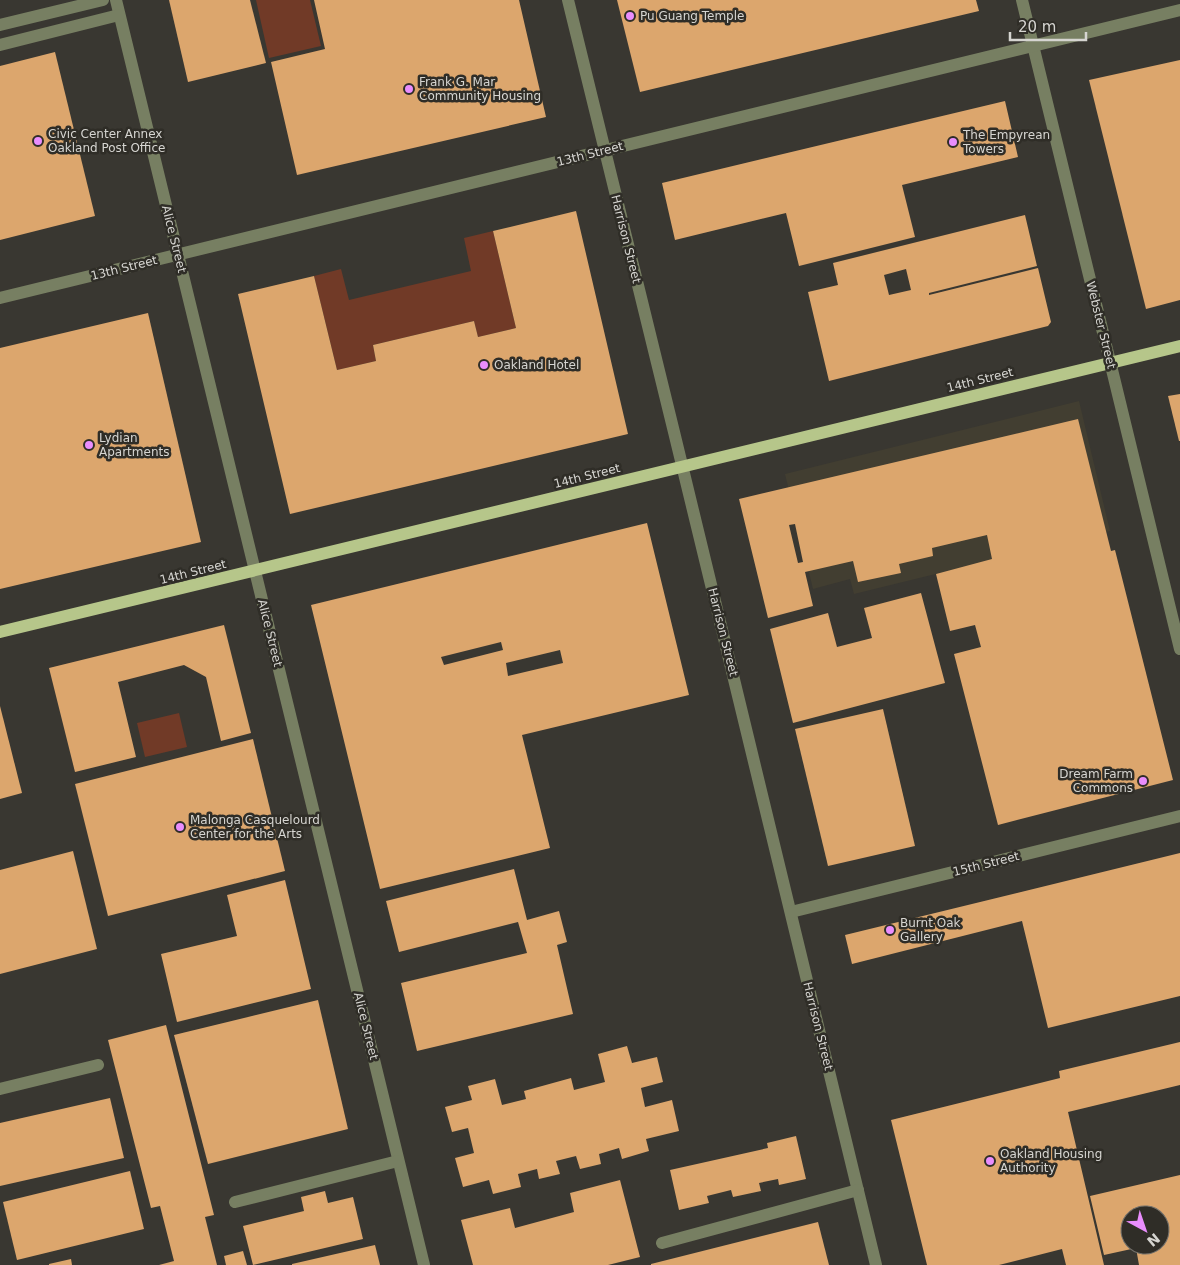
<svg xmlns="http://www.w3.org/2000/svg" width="1180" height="1265" font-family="'DejaVu Sans',sans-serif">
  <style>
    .built { fill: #423e31 }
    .green { fill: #713a27 }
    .building { fill: #dca66d; fill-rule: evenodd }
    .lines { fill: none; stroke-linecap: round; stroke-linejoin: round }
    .minor { stroke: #777f62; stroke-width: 12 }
    .major { stroke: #b6c68a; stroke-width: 12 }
    .poi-dot { fill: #e98dfd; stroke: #2f2d27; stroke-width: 2 }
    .labels { text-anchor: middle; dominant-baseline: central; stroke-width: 5; stroke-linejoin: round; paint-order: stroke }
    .poi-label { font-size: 12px; fill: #d6d5d1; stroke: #2f2d27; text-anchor: start }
    .street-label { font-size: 12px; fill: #d6d5d1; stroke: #2f2d27 }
  </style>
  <rect width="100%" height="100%" fill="#393731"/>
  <path class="built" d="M1079,401L1110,531L854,594L850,579L813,589L785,474Z"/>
  <g class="green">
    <path d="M256,0H310L321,46L269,58Z"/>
    <path d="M493,231L516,328L478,337L474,321L373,345L376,361L337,370L314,276L341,269L349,300L471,271L464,238Z"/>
    <path d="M179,713L187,747L145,757L137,723Z"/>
  </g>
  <g class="building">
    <path d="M169,0H250L266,63L188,82Z"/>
    <path d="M314,0H519L546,117L297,175L271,62L325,49Z"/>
    <path d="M617,0H976L979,11L640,92Z"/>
    <path d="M55,52L95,216L0,240V66Z"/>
    <path d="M1180,60V300L1146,309L1089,80Z"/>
    <path d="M1005,101L1018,157L902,185L915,237L799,266L786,213L675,240L662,183Z"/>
    <path d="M576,211L628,434L290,514L238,294L314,276L337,370L376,361L373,345L474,321L478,337L516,328L493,231Z"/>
    <path d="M1025,215L1037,266L929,293V295L1038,268L1051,322L1048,326L829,381L808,292L838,285L833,263ZM906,269L911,290L889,295L884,275Z"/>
    <path d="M148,313L201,542L0,589V348Z"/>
    <path d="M1180,394V441H1179L1168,396Z"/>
    <path d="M1078,419L1111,551L1115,550L1173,780L998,825L954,654L981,647L975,625L950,631L936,574L992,559L987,535L932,548L933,556L899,564L901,573L858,582L853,561L805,572L813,606L768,618L739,499ZM795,524L803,562L798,563L789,525Z"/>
    <path d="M647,523L689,695L522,735L550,848L380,889L311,605ZM501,642L503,650L444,665L441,657ZM560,650L563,663L508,676L506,663Z"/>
    <path d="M921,593L945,683L793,723L770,629L828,613L837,647L872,638L864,608Z"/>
    <path d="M224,625L251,733L221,741L206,677L184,665L118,682L136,757L75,772L49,668Z"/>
    <path d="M0,706L22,793L0,799Z"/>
    <path d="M883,709L915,846L828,866L795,729Z"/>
    <path d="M253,739L285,871L108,916L75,784Z"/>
    <path d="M73,851L97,949L0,974V870Z"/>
    <path d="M1180,853V996L1048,1028L1022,921L852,964L845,935Z"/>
    <path d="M514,869L527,920L559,911L567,942L557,945L573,1014L417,1051L401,983L527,953L518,922L399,952L386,901Z"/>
    <path d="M285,880L311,989L177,1022L161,954L237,936L227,895Z"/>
    <path d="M318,1000L348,1129L208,1164L174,1035Z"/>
    <path d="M166,1025L214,1215L205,1217L217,1265H159L174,1261L160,1206L151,1208L108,1040Z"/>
    <path d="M1180,1042V1085L1068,1112L1104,1265H1066L1062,1249L999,1265H927L891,1120L1060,1078L1059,1071Z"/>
    <path d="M627,1046L632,1063L657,1057L663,1082L641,1088L645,1107L672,1100L679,1131L646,1139L649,1151L622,1159L619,1148L599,1154L601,1164L580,1169L576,1156L556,1161L560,1174L539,1179L537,1169L518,1174L521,1187L493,1194L489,1180L463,1187L455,1158L474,1153L468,1128L452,1132L445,1107L472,1100L468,1086L495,1079L502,1105L526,1099L524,1091L571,1078L574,1090L605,1082L598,1054Z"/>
    <path d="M110,1098L124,1158L0,1186V1123Z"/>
    <path d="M796,1136L806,1179L779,1185L778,1179L759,1183L761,1191L733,1197L731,1190L707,1196L709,1203L679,1210L670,1170L768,1148L767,1143Z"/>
    <path d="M130,1171L144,1229L17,1260L3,1202Z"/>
    <path d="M1180,1175V1265H1139L1136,1248L1104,1255L1090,1196ZM1130,1215H1160V1245H1130Z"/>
    <path d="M620,1180L640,1257L608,1265H473L461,1220L510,1208L515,1228L574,1212L570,1193Z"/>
    <path d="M325,1191L328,1203L353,1197L363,1239L253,1265L243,1226L304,1211L301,1197Z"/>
    <path d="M818,1222L829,1265H651V1264Z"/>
    <path d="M375,1245L380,1265H292V1264Z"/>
    <path d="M243,1251L247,1265H226L224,1256Z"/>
    <path d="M71,1259L72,1265H49V1264Z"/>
  </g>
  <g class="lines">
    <g class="minor">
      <path d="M116,0L424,1265"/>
      <path d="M568,0L674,432L876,1265"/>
      <path d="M1022,0L1180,649"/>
      <path d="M0,25L103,0"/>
      <path d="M0,45L119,15"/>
      <path d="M0,298L1180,10"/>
      <path d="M791,912L1180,816"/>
      <path d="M0,1089L98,1065"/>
      <path d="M235,1202L398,1161"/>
      <path d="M662,1243L858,1190"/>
    </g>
    <path class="major" d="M0,632L1180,346"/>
  </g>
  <g class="poi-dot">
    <circle cx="630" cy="16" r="5"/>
    <circle cx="409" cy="89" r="5"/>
    <circle cx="38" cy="141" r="5"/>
    <circle cx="953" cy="142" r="5"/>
    <circle cx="484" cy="365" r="5"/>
    <circle cx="89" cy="445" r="5"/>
    <circle cx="1143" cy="781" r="5"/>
    <circle cx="180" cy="827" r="5"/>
    <circle cx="890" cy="930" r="5"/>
    <circle cx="990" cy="1161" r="5"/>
  </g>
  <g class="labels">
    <g class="poi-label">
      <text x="640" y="16">Pu Guang Temple</text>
      <text x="419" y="82">Frank G. Mar<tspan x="419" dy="14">Community Housing</tspan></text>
      <text x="48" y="134">Civic Center Annex<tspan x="48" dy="14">Oakland Post Office</tspan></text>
      <text x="963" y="135">The Empyrean<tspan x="963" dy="14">Towers</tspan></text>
      <text x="494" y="365">Oakland Hotel</text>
      <text x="99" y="438">Lydian<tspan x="99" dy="14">Apartments</tspan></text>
      <text x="1133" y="774" text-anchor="end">Dream Farm<tspan x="1133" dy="14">Commons</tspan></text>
      <text x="190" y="820">Malonga Casquelourd<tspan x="190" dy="14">Center for the Arts</tspan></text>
      <text x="900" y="923">Burnt Oak<tspan x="900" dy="14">Gallery</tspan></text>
      <text x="1000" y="1154">Oakland Housing<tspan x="1000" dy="14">Authority</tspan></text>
    </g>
    <g class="street-label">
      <text transform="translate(590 154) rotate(-14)">13th Street</text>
      <text transform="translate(174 239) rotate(76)">Alice Street</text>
      <text transform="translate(626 239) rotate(76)">Harrison Street</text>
      <text transform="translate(124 268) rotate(-14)">13th Street</text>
      <text transform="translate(1101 325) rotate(76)">Webster Street</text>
      <text transform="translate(980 380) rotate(-14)">14th Street</text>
      <text transform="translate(587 476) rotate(-14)">14th Street</text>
      <text transform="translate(193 572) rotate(-14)">14th Street</text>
      <text transform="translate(723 632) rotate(76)">Harrison Street</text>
      <text transform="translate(270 633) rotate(76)">Alice Street</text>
      <text transform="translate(986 864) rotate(-14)">15th Street</text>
      <text transform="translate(366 1026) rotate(76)">Alice Street</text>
      <text transform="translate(818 1026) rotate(76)">Harrison Street</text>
    </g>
  </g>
  <g transform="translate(1145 1230) rotate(140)"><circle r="24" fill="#2f2d27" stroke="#72706b"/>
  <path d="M0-4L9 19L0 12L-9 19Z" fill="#e98dfd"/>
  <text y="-8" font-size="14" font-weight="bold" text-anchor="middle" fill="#d6d5d1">N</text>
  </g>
  <path d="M1010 32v8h76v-8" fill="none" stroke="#d6d5d1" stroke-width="2.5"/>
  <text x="1018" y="32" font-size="15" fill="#d6d5d1" stroke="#2f2d27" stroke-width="4" paint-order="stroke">20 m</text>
</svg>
